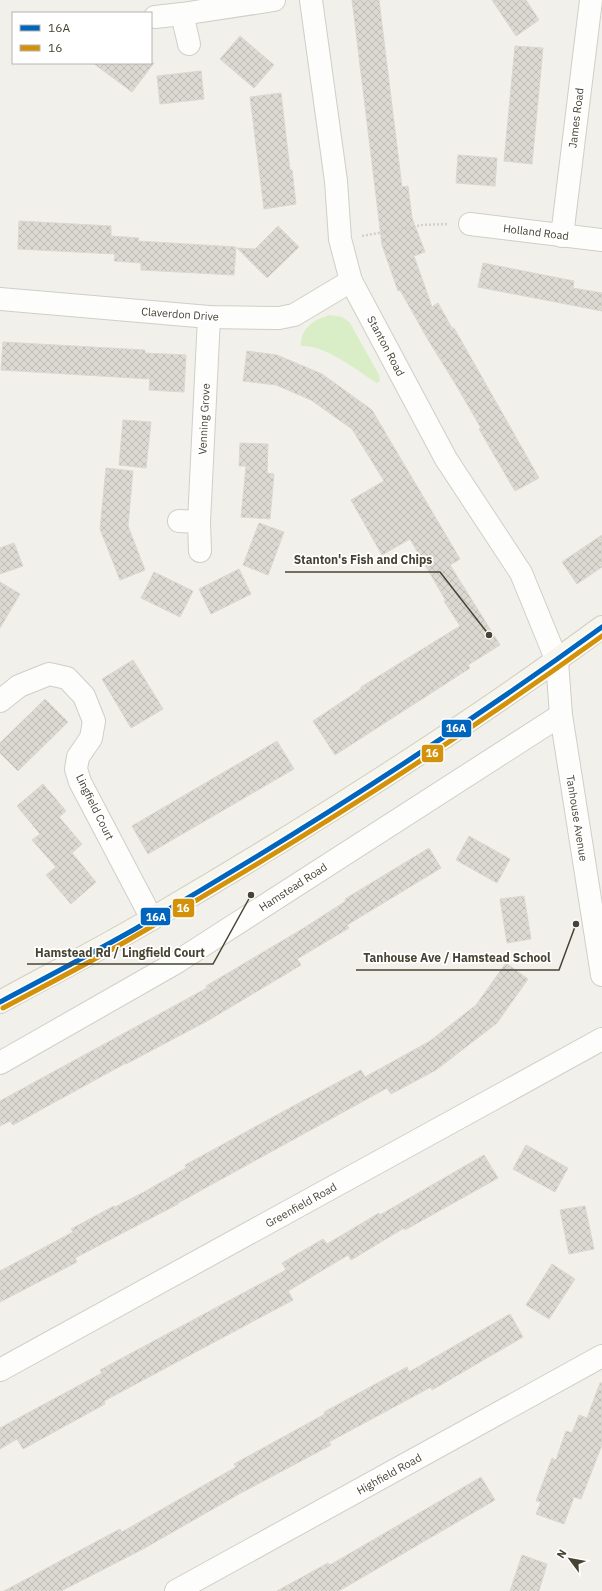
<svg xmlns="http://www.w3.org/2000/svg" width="602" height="1591" font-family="'IBM Plex Sans',sans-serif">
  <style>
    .green { fill: #d9eec7 }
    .building { fill: url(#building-cross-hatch); stroke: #dad8cf }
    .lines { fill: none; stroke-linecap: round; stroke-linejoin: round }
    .minor-casing { stroke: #d0cec7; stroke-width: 24 }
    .secondary-casing { stroke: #d1cfc0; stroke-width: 24 }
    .path { stroke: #d2d0c9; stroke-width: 2.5; stroke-dasharray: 2 2; stroke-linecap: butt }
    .minor { stroke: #fdfdfc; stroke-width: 22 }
    .secondary { stroke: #f7f6ee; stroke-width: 22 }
    .bus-1-casing { stroke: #fff; stroke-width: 8 }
    .bus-2-casing { stroke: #fff; stroke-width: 8 }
    .bus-1 { stroke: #0065bd; stroke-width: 5 }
    .bus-2 { stroke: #d4920a; stroke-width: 5 }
    .labels { text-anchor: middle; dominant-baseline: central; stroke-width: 3.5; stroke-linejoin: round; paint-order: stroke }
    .street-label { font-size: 11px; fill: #484434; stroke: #fff }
    .leader { fill: none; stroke: #484434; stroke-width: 1.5 }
    .callout-dot { fill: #484434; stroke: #fff; stroke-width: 1.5 }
    .callout-label { font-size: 12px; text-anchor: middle; font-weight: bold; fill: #484434; stroke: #fff; stroke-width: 3.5; stroke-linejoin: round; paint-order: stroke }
    .line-badge { stroke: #fff; stroke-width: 1.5 }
    .badge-label { font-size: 11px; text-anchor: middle; font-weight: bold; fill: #fff }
  </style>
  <defs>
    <pattern id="building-cross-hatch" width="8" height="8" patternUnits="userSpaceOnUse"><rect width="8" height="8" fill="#dbd9d2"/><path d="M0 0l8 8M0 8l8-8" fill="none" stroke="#bdbbb5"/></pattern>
  </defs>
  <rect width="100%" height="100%" fill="#f2f0ea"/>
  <path class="green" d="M330,315L342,317L350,323L379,375L380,381L377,383C356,370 326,345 301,346C300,328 315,319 330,315Z"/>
  <g class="building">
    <path d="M352,0H379L402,187L408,186L412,218L425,252L414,256L432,307L438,303L452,328H454L539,478L515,491L479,429L481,428L456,385L427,338L400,290L398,291L382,245Z"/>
    <path d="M492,0H526L539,20L516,36Z"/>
    <path d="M240,36L274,65L254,88L220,59Z"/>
    <path d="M515,46L543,48L532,164L504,161Z"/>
    <path d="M93,63H154L132,92Z"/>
    <path d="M201,71L204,99L160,104L157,76Z"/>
    <path d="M281,93L290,170H292L296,204L264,209L250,97Z"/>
    <path d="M458,155L497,158L495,186L456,183Z"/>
    <path d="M19,221L111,226V236L139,238L138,241L236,247L234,275L141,270V263L114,261L115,254L18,249Z"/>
    <path d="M278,226L299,247L267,278L237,248L255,249Z"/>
    <path d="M483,263L574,281L573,288L602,293V311L478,287Z"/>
    <path d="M3,342L145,350V353L186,355L184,392L149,390L150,379L1,370Z"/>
    <path d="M247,351L277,355L322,374L372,410L460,559L450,565L500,645L468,665L470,668L335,755L313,721L361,689V687L460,626L444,601H446L410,539L382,555L351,500L384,481L352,429L311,400L276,385L243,381Z"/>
    <path d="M123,420L151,422L146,468L119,465Z"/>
    <path d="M240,443L268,444L267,473L274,474L270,519L241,517L246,466H239Z"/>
    <path d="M106,468L133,471L128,526L145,570L120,580L100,529Z"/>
    <path d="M259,523L284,532L268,575L243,565Z"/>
    <path d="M602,535V567L577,584L562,562Z"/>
    <path d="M14,543L23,566L0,574V548Z"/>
    <path d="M239,569L251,594L211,614L199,589Z"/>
    <path d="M154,572L193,591L180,617L141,598Z"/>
    <path d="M0,582L20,594L0,628Z"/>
    <path d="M133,660L163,709L131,728L102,679Z"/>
    <path d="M45,699L68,722L18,771L0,753V743Z"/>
    <path d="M277,741L294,769L148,854L132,826Z"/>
    <path d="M43,784L66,811L59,817L82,844L72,853L96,882L71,904L46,875L56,867L32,840L40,834L17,806Z"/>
    <path d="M469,836L510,859L497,883L456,860Z"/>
    <path d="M429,848L441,868L347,925L349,928L297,959L301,965L209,1020L126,1064V1063L13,1125L10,1121L0,1126V1101L207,988L206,986L299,931L346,901L345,899Z"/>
    <path d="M524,896L531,939L507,943L500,899Z"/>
    <path d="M506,963L528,979L497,1023L436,1070L391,1094L387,1088L178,1203V1204L75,1258L77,1262L0,1302V1271L73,1232L71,1229L114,1206L115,1207L144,1192L186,1168L185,1165L299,1103L361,1070L365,1077L430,1041L476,1005Z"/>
    <path d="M526,1145L568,1168L555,1192L513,1169Z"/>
    <path d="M484,1155L498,1178L405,1230L404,1228L351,1260L348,1255L288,1291L293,1300L104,1401L105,1404L85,1415L23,1449L17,1439L0,1449V1428L102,1373L100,1370L286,1270L282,1263L323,1239L327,1244L379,1213L380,1215Z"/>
    <path d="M585,1206L594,1249L569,1254L560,1210Z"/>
    <path d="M552,1264L575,1279L549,1319L526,1305Z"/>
    <path d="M510,1314L523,1337L432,1390L431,1387L329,1442L331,1445L239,1494L143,1549L61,1591H4L120,1529L122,1532L236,1467L234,1464L325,1414L324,1412L407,1367L409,1372Z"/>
    <path d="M600,1383H602V1445L581,1499L574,1497L564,1524L536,1514L541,1502L536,1501L552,1458L556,1460L566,1431L572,1433L579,1415L587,1418Z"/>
    <path d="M481,1477L495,1500L344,1588L338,1591H277L328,1563L330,1565Z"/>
    <path d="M522,1555L547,1564L539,1591H510Z"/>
  </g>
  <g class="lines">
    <g class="minor-casing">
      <g id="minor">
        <path d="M311,0L336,181L340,239L351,281L446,459L521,573L557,661L561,715L602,975"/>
        <path d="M182,14L189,44"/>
        <path d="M155,17L182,14L274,0"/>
        <path d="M470,224L602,240"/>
        <path d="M562,236L591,0"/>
        <path d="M0,299L209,317L279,318L294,315L351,281"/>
        <path d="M179,521L199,522"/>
        <path d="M200,551L199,522L209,317"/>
        <path d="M0,701L19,686L49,674L67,678L84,696L94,721L91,738L78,757L76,769L80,782L152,919"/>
        <path d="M0,1063L177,962L561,715"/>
        <path d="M0,1370L602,1039"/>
        <path d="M176,1591L602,1356"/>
      </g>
    </g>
    <g class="secondary-casing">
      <path id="secondary" d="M0,1002C51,974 103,948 153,918C307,828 458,733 602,627"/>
    </g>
    <path class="path" d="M362,236L422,225L448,224"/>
    <use href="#minor" class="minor"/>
    <use href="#secondary" class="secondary"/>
    <g class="bus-1-casing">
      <path id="bus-1" d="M0,1002C45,978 91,954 135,929C295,836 452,736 602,627"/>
    </g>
    <g class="bus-2-casing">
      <path id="bus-2" d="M3,1008C48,984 93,961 137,935C297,843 452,744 602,636"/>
    </g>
    <use href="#bus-1" class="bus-1"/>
    <use href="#bus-2" class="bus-2"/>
  </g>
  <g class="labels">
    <g class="street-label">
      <text transform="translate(576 118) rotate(-83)">James Road</text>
      <text transform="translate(536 232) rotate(7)">Holland Road</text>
      <text transform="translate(180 314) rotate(4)">Claverdon Drive</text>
      <text transform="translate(386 346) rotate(62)">Stanton Road</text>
      <text transform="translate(204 419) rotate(-87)">Venning Grove</text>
      <text transform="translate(95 807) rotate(64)">Lingfield Court</text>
      <text transform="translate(577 818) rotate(81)">Tanhouse Avenue</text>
      <text transform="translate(293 887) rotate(-33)">Hamstead Road</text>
      <text transform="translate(301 1205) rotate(-29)">Greenfield Road</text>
      <text transform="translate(389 1474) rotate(-29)">Highfield Road</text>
    </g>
  </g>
  <path class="leader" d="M489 635L440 572H285M251 895L213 964H27M576 924L559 970H356"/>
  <g class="callout-dot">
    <circle cx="489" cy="635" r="4"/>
    <circle cx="251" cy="895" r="4"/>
    <circle cx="576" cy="924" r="4"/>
  </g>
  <g class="callout-label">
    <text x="363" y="564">Stanton's Fish and Chips</text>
    <text x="120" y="957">Hamstead Rd / Lingfield Court</text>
    <text x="457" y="962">Tanhouse Ave / Hamstead School</text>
  </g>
  <g class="line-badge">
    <rect x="441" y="719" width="31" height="19" rx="4" fill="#0065bd"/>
    <rect x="421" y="744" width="23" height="19" rx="4" fill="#d4920a"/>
    <rect x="172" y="898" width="23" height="20" rx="4" fill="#d4920a"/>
    <rect x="140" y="907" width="31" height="19" rx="4" fill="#0065bd"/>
  </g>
  <g class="badge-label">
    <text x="456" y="732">16A</text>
    <text x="432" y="757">16</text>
    <text x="183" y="912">16</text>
    <text x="156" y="921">16A</text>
  </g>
  <rect x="12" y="12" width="140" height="52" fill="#ffffff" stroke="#b6b4ae"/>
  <rect x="20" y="25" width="20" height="6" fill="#0065bd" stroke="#b6b4ae"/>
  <text x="48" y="32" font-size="12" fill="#484434">16A</text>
  <rect x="20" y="45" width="20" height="6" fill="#d4920a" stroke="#b6b4ae"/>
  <text x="48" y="52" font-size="12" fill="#484434">16</text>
  <g transform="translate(570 1559) rotate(302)" stroke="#ffffff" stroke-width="3" paint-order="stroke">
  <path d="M0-3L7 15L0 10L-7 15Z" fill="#484434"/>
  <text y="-6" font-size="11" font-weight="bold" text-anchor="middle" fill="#484434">N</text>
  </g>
</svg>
